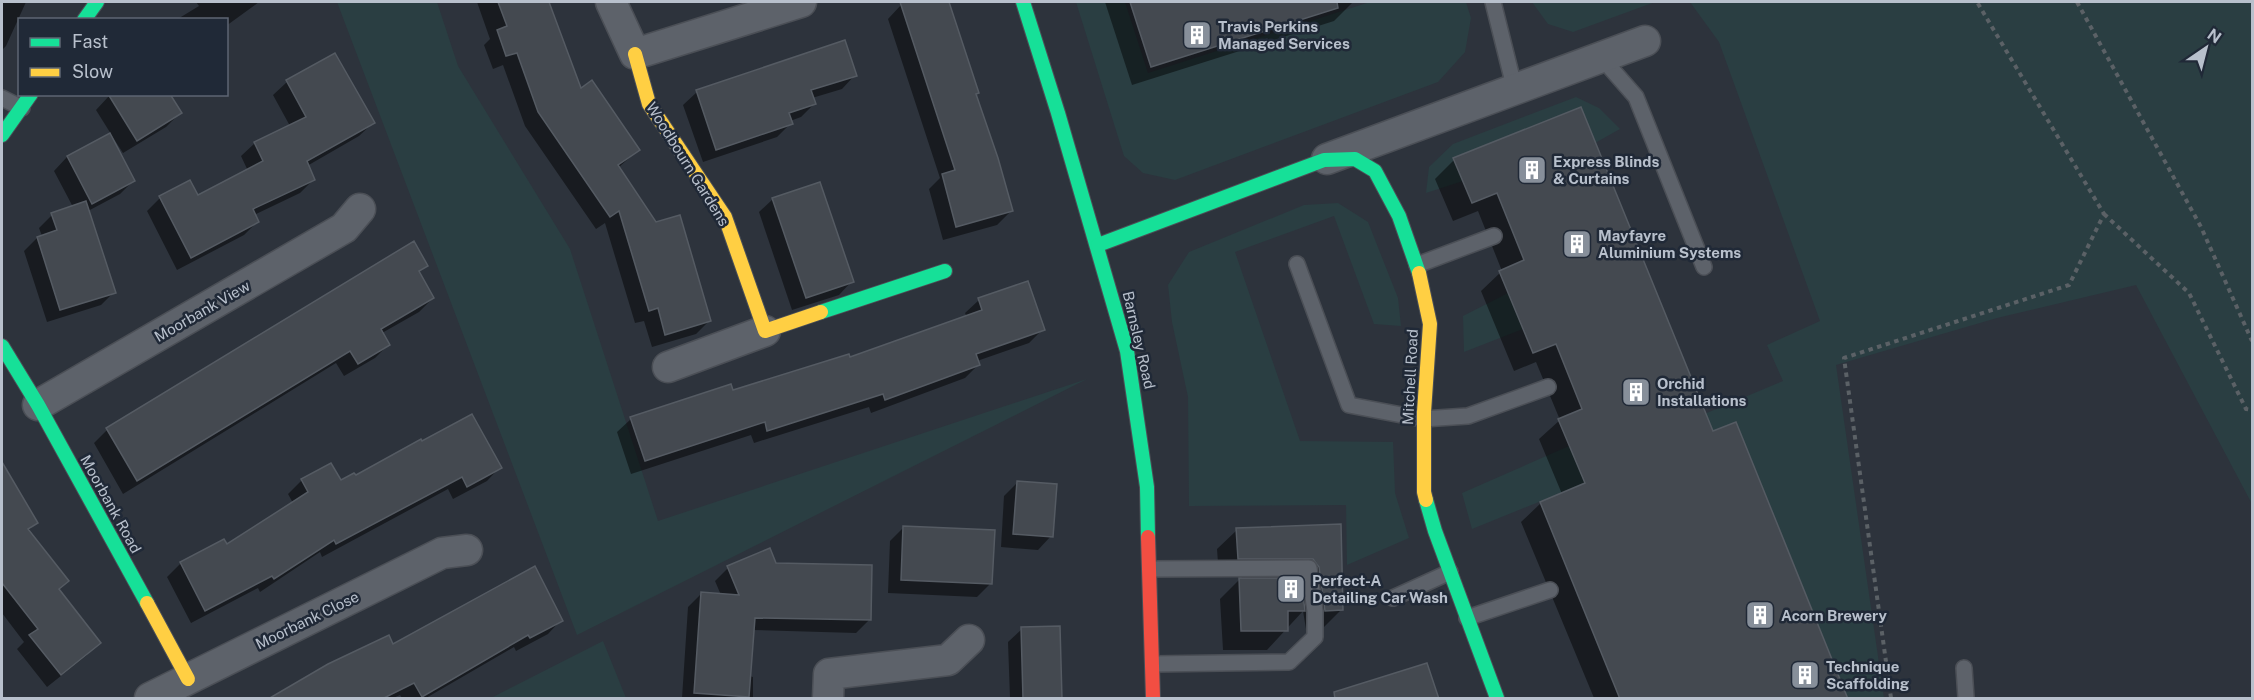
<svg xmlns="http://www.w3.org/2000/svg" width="2254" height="700" font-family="'Public Sans',sans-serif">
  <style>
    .green { fill: #2a3e42 }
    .shadow { fill: #0007 }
    .building { fill: #444950; stroke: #555b63; stroke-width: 1.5 }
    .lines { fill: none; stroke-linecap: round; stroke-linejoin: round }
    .lane-casing { stroke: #4b4f56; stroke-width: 18 }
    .street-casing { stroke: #4b4f56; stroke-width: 33 }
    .fast-casing { stroke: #4b4f56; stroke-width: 16 }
    .slow-casing { stroke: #4b4f56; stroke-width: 16 }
    .jam-casing { stroke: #4b4f56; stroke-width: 16 }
    .path { stroke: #5b6166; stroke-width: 4; stroke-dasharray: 4.5 4.5; stroke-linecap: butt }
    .lane { stroke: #5d626a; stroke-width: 15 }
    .street { stroke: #5d626a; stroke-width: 30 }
    .fast { stroke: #16e098; stroke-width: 14 }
    .slow { stroke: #ffcf43; stroke-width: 14 }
    .jam { stroke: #f24e42; stroke-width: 14 }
    .labels { text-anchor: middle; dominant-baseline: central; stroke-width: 5; stroke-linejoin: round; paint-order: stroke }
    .poi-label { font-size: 15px; font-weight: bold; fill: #b8c0cc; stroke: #202937; text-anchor: start }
    .street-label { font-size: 15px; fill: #b8c0cc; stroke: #202937 }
  </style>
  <rect width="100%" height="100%" fill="#2d333c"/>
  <g class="green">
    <path d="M337,2H437L458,66L570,249L658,521L1087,379L577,635Z"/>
    <path d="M1076,2H1125L1148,73L1370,2H1466L1471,18L1465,52L1438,82L1175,180L1143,173L1124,156Z"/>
    <path d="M1532,2H1655L1573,32L1548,24Z"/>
    <path d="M1690,2H2252V504L2136,285L1997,318L1836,365L1884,698H1848L1736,422L1472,529L1462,493L1569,446L1578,467L1783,381L1767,345L1820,321L1719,42Z"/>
    <path d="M1576,97L1599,108L1620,129L1595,143L1454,159L1463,181L1426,193L1429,167L1453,144Z"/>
    <path d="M1338,203L1368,222L1398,298L1401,326L1374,324L1334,216L1235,252L1300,441L1393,442L1395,493L1409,538L1347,565L1346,505L1189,506L1188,397L1172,322L1168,285L1189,252L1304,205Z"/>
    <path d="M1508,293L1523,329L1464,352L1463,316Z"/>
    <path d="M603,641L626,698H491Z"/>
  </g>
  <g class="shadow">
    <path d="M2,2H26L6,46L2,50Z"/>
    <path d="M196,2H259L226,26V20H176L199,6Z"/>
    <path d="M477,2H547L580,90L638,150L618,168L709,321L696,334L652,347L644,321L635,323L605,223L596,229L525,126L503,65L493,69L484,45L490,39Z"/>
    <path d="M912,2H947L977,92L975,95L1011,211L997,225L943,240L929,189L940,178L888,19L901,5Z"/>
    <path d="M1105,2H1353L1334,21L1132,85Z"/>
    <path d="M335,55L373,123L359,136L307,166L314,179L300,193L254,215L257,222L244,235L177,270L147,211L160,198L197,197L248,171L241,156L255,143L290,126L273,95L287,82Z"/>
    <path d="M855,75L842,89L812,98L814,104L801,117L790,121L791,123L777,137L703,162L683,105L697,92Z"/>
    <path d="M109,96L180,113L166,127L123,153L112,136L110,138L133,181L120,194L88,211L114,292L101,305L47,322L24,251L37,238L42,236L39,228L52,215L73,207L54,171L67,157L111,134L96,110Z"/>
    <path d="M1580,109L1712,433L1846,698H1594L1521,522L1541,503L1562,494L1539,439L1560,420L1536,362L1514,371L1481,291L1502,271L1478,211L1453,221L1435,179L1454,160Z"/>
    <path d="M773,199L852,281L839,295L792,310L759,212Z"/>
    <path d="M426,265L418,273L433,298L419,312L382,333L389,344L375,358L344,376L336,363L123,494L94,443L107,430Z"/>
    <path d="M979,300L1043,329L1029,343L977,361L978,365L965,378L871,413L869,407L754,443L751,435L631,474L617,432L631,419L849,359L967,317L965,313Z"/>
    <path d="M331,465L341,482L355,477L500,467L487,481L453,499L448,489L322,557L320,552L260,592L258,588L191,623L167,577L181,563L226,546L293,503L288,494L302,480Z"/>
    <path d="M2,475L36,523L28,531L67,581L58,590L99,643L86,656L47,687L17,649L24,642L2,613Z"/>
    <path d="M1018,482L1051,536L1038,550L1001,547L1004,496Z"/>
    <path d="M1340,526L1341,610L1322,629H1306L1303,611L1267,650H1223L1220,599L1242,577H1219L1217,549L1237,530Z"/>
    <path d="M904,527L990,584L977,597L888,593L890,541Z"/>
    <path d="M775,565L869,620L856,633L752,630L749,676L753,677V698H682L688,607L701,594L721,595L715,581L728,568Z"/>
    <path d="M561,620L548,634L516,651L514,647L426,698H402L400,695L393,698H276L393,646Z"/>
    <path d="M1022,629L1060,698H1010L1008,642Z"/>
  </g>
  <g class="building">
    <path d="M498,2H549L581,88L592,80L640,150L618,165L656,222L680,215L711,321L665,335L658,308L649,311L619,211L610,217L538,112L517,53L506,56L497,30L507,26Z"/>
    <path d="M900,2H949L979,93L976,94L998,158L1013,211L956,227L942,174L955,170Z"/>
    <path d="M1130,2H1337L1338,8L1151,67Z"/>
    <path d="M845,40L857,76L811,90L816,104L789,113L793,124L716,150L696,90Z"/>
    <path d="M335,53L375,123L307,161L315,180L253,209L259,222L191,258L159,196L190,180L198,195L263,161L254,142L306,117L286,80Z"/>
    <path d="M108,94H170L182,113L137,141Z"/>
    <path d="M1581,107L1713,431L1736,422L1848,699H1620L1540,502L1585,483L1558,419L1582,409L1556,344L1533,353L1499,271L1524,260L1497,193L1472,203L1453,158Z"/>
    <path d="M110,133L135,181L92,204L67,156Z"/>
    <path d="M820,182L854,282L806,298L772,198Z"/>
    <path d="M86,201L116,293L60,310L37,237L57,230L51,213Z"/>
    <path d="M414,241L428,266L419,271L434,298L381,329L390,345L358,364L350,351L137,481L106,428Z"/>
    <path d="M1028,281L1045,330L976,354L980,365L885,400L883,394L767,431L765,422L645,461L630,417L731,384L733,390L849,354L850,357L982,310L978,298Z"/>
    <path d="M472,414L502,468L467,487L462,477L336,544L334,540L274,579L272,576L205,611L180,562L224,539L227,544L308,492L301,479L331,463L341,480L354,473L356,475L421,439L422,441Z"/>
    <path d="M2,462L38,523L28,529L69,581L59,589L101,643L61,675L29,635L38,629L2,583Z"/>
    <path d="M1017,481L1057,484L1053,537L1013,534Z"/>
    <path d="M1341,524L1343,610L1325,611L1319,567L1313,559H1238L1236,528Z"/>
    <path d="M903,526L995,530L992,584L901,580Z"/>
    <path d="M770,548L776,563L872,565L871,620L755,618L749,697L694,693L701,592L739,595L727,566Z"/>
    <path d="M535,566L563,621L530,638L528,635L422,697L414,683L382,699H268L328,664L389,635L393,644Z"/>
    <path d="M1239,578H1301L1305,611H1288V631H1241Z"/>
    <path d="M1060,626L1062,699H1023L1021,627Z"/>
    <path d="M1427,663L1439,699H1335L1334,692Z"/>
  </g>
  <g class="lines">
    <g class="lane-casing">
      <g id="lane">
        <path d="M1493,2L1515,90"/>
        <path d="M1601,57L1636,97L1704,267"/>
        <path d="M2,98L22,108"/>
        <path d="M1297,264L1349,405L1423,419L1468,416L1548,387"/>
        <path d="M1417,265L1494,236"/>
        <path d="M1150,569L1309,568L1315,611V637L1289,662L1153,664"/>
        <path d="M1393,598L1450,572"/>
        <path d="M1467,618L1550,590"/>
        <path d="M1964,668L1966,698"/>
      </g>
    </g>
    <g class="street-casing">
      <g id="street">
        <path d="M611,2L635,54L801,2"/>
        <path d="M1327,159L1645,41"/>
        <path d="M668,367L765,331"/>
        <path d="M38,405L344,228L360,209"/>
        <path d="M150,698L442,553L467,550"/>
        <path d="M828,698L829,674L948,660L969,640"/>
      </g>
    </g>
    <g class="fast-casing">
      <g id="fast">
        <path d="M1023,2L1058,113L1127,351L1147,487L1148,537"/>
        <path d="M84,20L97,2"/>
        <path d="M2,135L31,94"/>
        <path d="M1098,245L1324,160L1355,159L1375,171L1399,216L1419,273"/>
        <path d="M821,312L945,271"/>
        <path d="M2,346L38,405L147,603"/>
        <path d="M1426,500L1435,531L1497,698"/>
      </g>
    </g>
    <g class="slow-casing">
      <g id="slow">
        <path d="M635,54L649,104L725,217L765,331L821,312"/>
        <path d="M1419,273L1430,324L1424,412V492L1426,500"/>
        <path d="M147,603L188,679"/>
      </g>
    </g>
    <g class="jam-casing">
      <path id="jam" d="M1148,537L1153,698"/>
    </g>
    <g class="path">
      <path d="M2077,2L2201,227L2252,341"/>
      <path d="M2104,214L2189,293L2246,409L2252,410"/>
      <path d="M1891,698L1844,358L2069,285L2104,214L1977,2"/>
    </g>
    <use href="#lane" class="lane"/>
    <use href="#street" class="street"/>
    <use href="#fast" class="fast"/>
    <use href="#slow" class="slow"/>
    <use href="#jam" class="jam"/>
  </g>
  <defs>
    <g id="building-square" transform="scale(1.5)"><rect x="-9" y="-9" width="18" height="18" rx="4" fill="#878f9a" stroke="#202937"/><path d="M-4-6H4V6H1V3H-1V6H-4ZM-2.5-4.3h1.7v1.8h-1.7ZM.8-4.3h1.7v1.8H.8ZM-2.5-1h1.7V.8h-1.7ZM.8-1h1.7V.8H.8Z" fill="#fff"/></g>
  </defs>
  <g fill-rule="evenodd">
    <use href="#building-square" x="1197" y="35"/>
    <use href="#building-square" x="1532" y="170"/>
    <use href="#building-square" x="1577" y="244"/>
    <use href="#building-square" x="1636" y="392"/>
    <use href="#building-square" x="1291" y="589"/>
    <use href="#building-square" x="1760" y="615"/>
    <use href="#building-square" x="1805" y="675"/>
  </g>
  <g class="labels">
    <g class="poi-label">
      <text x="1218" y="26">Travis Perkins<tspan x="1218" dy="17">Managed Services</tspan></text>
      <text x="1553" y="161">Express Blinds<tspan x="1553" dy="17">&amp; Curtains</tspan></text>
      <text x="1598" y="235">Mayfayre<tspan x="1598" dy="17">Aluminium Systems</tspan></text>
      <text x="1657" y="383">Orchid<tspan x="1657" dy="17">Installations</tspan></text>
      <text x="1312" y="580">Perfect-A<tspan x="1312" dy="17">Detailing Car Wash</tspan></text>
      <text x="1781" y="615">Acorn Brewery</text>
      <text x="1826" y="666">Technique<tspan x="1826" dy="17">Scaffolding</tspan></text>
    </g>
    <g class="street-label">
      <text transform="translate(688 164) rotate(58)">Woodbourn Gardens</text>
      <text transform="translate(202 311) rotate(-30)">Moorbank View</text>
      <text transform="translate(1139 340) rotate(77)">Barnsley Road</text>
      <text transform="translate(1410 377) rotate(-87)">Mitchell Road</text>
      <text transform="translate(111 504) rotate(61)">Moorbank Road</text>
      <text transform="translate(307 620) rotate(-26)">Moorbank Close</text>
    </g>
  </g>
  <rect width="2254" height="700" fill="none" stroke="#b8c0cc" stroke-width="6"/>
  <rect x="18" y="18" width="210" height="78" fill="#202937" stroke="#5d6573" stroke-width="1.5"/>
  <rect x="30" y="38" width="30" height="9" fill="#16e098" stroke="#5d6573" stroke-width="1.5"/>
  <text x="72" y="48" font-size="18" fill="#b8c0cc">Fast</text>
  <rect x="30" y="68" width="30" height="9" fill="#ffcf43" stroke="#5d6573" stroke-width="1.5"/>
  <text x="72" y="78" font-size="18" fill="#b8c0cc">Slow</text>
  <g transform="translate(2206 48) rotate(35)" stroke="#202937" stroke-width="4.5" paint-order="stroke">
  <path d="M0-4.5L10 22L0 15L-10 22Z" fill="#b8c0cc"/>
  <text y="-9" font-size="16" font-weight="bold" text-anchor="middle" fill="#b8c0cc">N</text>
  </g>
</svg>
